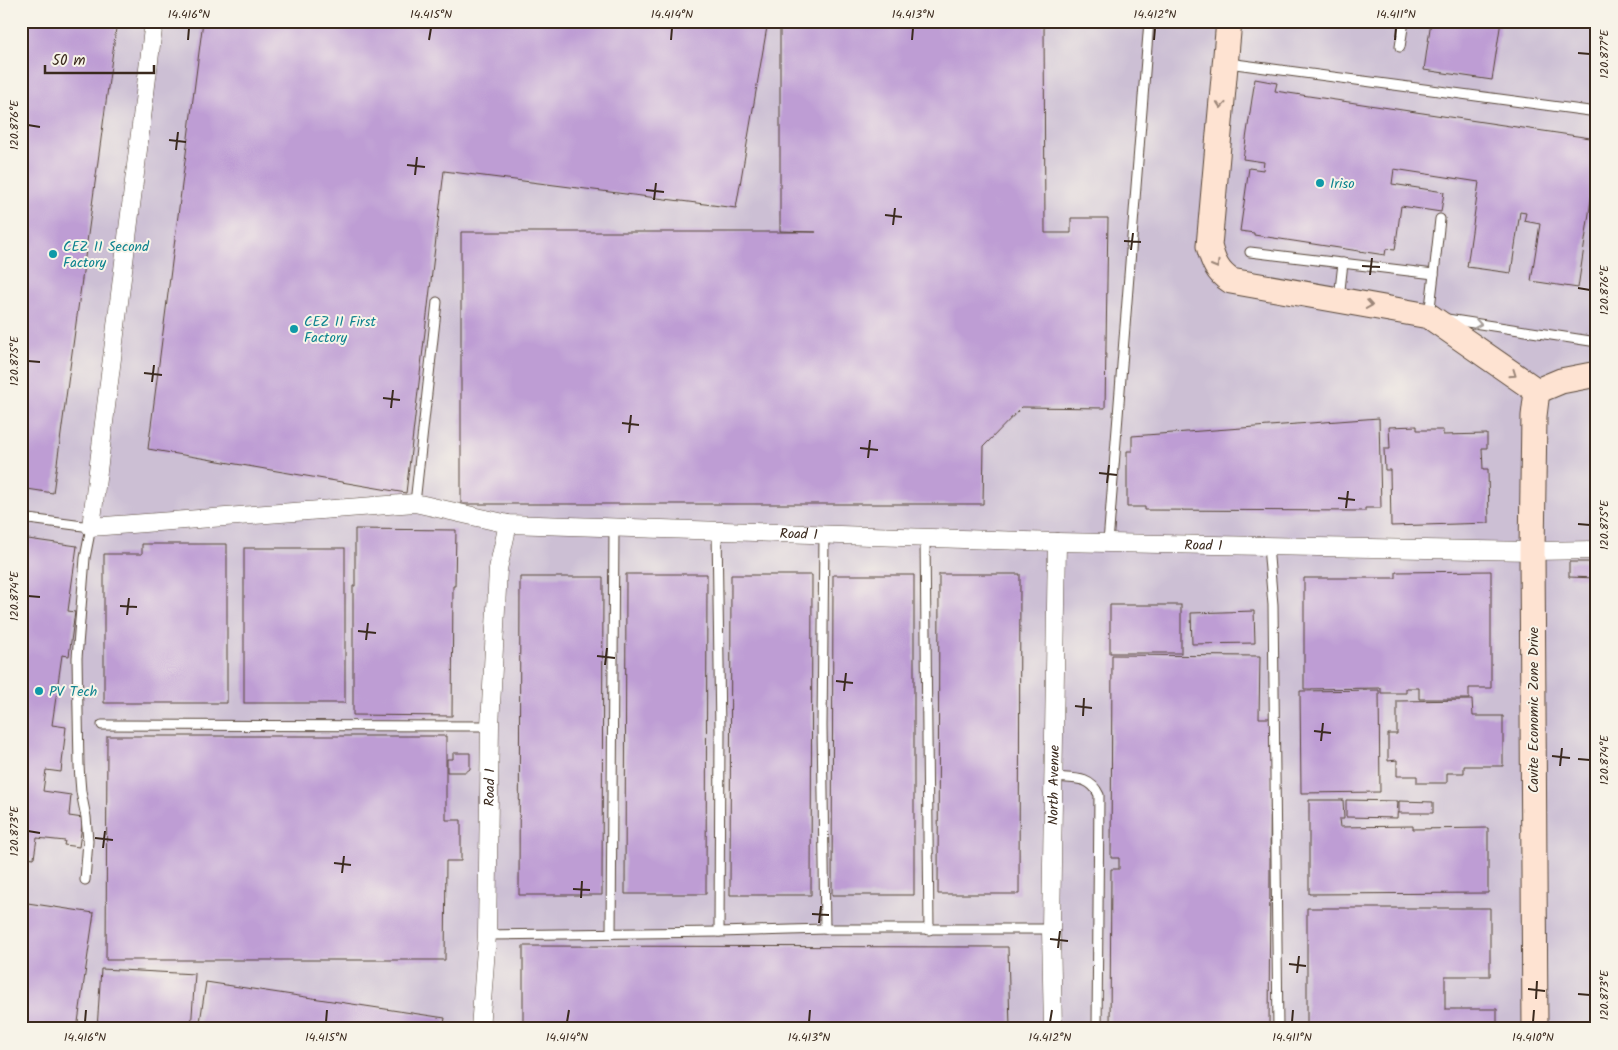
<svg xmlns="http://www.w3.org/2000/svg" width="1618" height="1050" font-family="Kalam,sans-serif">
  <rect width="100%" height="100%" fill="#f7f3e8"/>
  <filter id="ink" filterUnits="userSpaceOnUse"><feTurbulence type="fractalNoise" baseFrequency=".02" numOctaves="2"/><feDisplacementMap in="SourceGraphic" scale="10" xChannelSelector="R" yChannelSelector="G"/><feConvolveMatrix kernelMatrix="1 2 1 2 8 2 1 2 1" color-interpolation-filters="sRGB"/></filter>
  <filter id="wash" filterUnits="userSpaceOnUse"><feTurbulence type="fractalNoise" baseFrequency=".0096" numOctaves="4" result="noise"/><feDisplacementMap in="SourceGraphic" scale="20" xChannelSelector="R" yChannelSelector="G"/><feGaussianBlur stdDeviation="1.12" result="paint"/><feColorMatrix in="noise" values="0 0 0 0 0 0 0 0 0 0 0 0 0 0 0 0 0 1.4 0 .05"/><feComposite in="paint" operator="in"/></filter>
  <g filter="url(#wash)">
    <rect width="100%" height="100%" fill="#f3e3ca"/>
    <!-- industrial -->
    <rect fill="#ccbfd4" x="21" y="21" width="1576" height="1008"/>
    <g id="blocks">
      <!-- building -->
      <g fill="#be9dd4">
        <polygon points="21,21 117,21 53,493 21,488"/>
        <polygon points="203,21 768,21 736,208 444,171 406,493 148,449"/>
        <polygon points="780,21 1044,21 1045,233 1071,233 1071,218 1108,218 1105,408 1022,407 984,446 983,504 461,504 461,232 816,232 780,231"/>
        <polygon points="1431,21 1501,21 1492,80 1424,70"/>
        <polygon points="1255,79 1277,83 1275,91 1597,139 1597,159 1578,288 1531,281 1540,224 1524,221 1526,213 1520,212 1511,273 1467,267 1479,182 1394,169 1392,184 1444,192 1441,212 1401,206 1395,250 1386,249 1385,255 1254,235 1254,233 1240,231 1249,168 1263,170 1264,162 1243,159"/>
        <polygon points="1596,267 1597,267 1597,279 1594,278"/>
        <polygon points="1379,418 1381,508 1365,508 1365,511 1145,510 1145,507 1127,507 1127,451 1132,451 1132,436"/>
        <polygon points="1417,426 1417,430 1443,430 1443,435 1487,434 1487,448 1482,448 1483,469 1488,469 1489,523 1391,526 1390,470 1385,470 1384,449 1390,449 1389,427"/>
        <polygon points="355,529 456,530 455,586 453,586 452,716 353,715 353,586 355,586"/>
        <polygon points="21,538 77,546 68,611 75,612 69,656 62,655 52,725 66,727 61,772 46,770 43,791 71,795 69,816 83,818 79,847 64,845 65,841 37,838 34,858 21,856"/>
        <polygon points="142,544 227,544 227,703 104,703 104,554 142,554"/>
        <rect x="244" y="548" width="101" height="155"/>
        <polygon points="1569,562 1597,562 1597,578 1569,577"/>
        <polygon points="1491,571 1491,688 1469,688 1469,699 1419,699 1419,688 1406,688 1406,693 1381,693 1381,688 1304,689 1304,578 1396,578 1396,572"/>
        <polygon points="626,574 707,574 706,894 625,894"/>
        <polygon points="939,574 1020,574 1019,894 938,894"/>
        <polygon points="731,575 812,575 811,895 730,895"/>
        <polygon points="833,575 914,575 914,895 832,895"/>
        <polygon points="520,577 603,577 602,895 519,895"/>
        <rect x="1110" y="605" width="71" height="48"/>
        <polygon points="1254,611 1255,643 1192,644 1191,613"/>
        <polygon points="1112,655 1260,656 1259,718 1271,718 1269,1029 1110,1029 1111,869 1119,869 1119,858 1111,858"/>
        <polygon points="1379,690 1380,792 1301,793 1300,691"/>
        <polygon points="1472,700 1473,716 1503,716 1503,766 1464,766 1464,773 1447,773 1447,783 1417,783 1417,776 1397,776 1397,760 1388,761 1388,734 1397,734 1397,701"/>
        <polygon points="107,736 446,736 446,820 461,820 461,861 446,861 445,960 106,960"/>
        <polygon points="453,753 470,753 470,769 466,772 447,772 447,759 453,759"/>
        <polygon points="1309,800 1343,800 1344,819 1339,819 1340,827 1413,826 1413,829 1488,828 1488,893 1309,894"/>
        <polygon points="1346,800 1398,801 1397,818 1346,817"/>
        <polygon points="1399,801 1433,802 1433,813 1399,813"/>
        <polygon points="21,902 94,913 77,1029 21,1029"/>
        <polygon points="1307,908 1490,908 1490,976 1445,976 1445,1009 1497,1009 1497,1029 1307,1029"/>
        <polygon points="523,946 1008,947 1010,1029 523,1029"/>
        <polygon points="101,969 195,974 191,1029 97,1029"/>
        <polygon points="206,982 445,1018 443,1029 199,1029"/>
      </g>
    </g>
  </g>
  <g filter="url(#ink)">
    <use href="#blocks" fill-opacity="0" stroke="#574638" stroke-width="1"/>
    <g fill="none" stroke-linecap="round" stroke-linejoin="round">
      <defs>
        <g id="lane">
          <polyline points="1400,47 1404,21"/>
          <polyline points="1228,63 1597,112"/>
          <polyline points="1250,252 1434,274 1429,316"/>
          <polyline points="1434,274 1440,219"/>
          <polyline points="1339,298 1343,263"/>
          <polyline points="1447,319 1597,342"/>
          <polyline points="415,503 437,302"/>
          <polyline points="21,518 91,527 85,558 77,658 79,766 81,792 86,817 88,841 85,880"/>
          <polyline points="717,531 720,731 719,932"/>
          <polyline points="824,535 822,726 825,929"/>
          <polyline points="925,538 929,930"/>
          <polyline points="1108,543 1149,21"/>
          <polyline points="1268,546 1273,605 1278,1029"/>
          <polyline points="102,725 490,726"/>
          <path d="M1053 777C1072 779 1090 775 1099 795L1097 1029"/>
          <polyline points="611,933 614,528"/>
          <polyline points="487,935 719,932 825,929 1051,929"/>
        </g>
        <g id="street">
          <path id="s1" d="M154 21 91 527 415 503 508 524 1057 542 1532 551 1597 550"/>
          <path id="s2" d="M480 1029 487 935 490 726 498 569 508 524"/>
          <path id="s3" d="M1053 1029 1051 929 1057 542"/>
        </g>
        <g id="secondary">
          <path d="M1229 21 1209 246C1213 261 1217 272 1231 281L1429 316 1537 391"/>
          <polyline points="1537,391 1561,381 1597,374"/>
          <polyline points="1535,1029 1532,551 1534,416 1537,391"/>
        </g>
      </defs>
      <!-- lane casing -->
      <use href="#lane" stroke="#574638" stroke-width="11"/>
      <!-- street casing -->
      <use href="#street" stroke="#574638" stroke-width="19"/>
      <!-- secondary casing -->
      <use href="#secondary" stroke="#574638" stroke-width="27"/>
      <!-- lane -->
      <use href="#lane" stroke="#fff" stroke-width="9"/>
      <!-- street -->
      <use href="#street" stroke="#fff" stroke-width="18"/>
      <!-- secondary -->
      <use href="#secondary" stroke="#fee3d2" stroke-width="25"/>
    </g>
    <!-- one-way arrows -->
    <defs><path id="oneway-chevron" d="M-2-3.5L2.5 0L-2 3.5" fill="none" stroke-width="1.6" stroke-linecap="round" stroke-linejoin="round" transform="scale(1.25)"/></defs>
    <g stroke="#9c8678">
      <use href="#oneway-chevron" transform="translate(1221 105) rotate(95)"/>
      <use href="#oneway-chevron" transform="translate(1216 265) rotate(60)"/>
      <use href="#oneway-chevron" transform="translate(1369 305) rotate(9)"/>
      <use href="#oneway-chevron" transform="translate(1513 374) rotate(35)"/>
    </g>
    <use stroke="#a79f9a" href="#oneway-chevron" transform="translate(1478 324) rotate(9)"/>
  </g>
  <!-- ticks -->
  <path fill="none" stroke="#3b2a1e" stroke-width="2" d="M188 40 189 28M429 40 431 28M671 40 672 28M912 40 913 28M1154 40 1155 28M1395 40 1396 28M1578 53 1590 54M28 125 40 127M169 140 186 142M176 150 178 132M407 165 425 167M415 175 417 157M646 190 664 192M654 200 656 183M885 215 902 217M893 225 895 208M1124 241 1141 242M1131 250 1133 233M1362 266 1380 267M1370 275 1372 258M1578 288 1590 290M28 361 40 362M144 373 162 375M152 382 154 365M383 398 400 400M391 408 393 390M622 423 639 425M629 433 631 415M860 448 878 450M868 458 870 440M1099 473 1117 475M1107 483 1109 465M1338 498 1355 500M1346 508 1348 491M1578 524 1590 525M28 596 40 597M120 606 137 607M127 615 129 598M358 631 376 633M366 640 368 623M597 656 615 658M605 665 607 648M836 681 853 683M844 691 846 673M1075 706 1092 708M1083 716 1084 698M1314 731 1331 733M1321 741 1323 723M1552 756 1570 758M1578 759 1590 760M1560 766 1562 748M28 831 40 833M95 838 113 840M103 848 105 831M334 863 351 865M342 873 344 856M573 889 590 890M581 898 582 881M812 914 829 915M819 923 821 906M1050 939 1068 941M1058 948 1060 931M1289 964 1306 966M1297 973 1299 956M1528 989 1545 991M1578 994 1590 995M1536 999 1537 981M85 1022 86 1010M326 1022 327 1010M567 1022 569 1010M809 1022 810 1010M1050 1022 1052 1010M1292 1022 1293 1010M1533 1022 1534 1010"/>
  <!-- markers -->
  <g fill="#0f9aa8" stroke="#f7f3e8" stroke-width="2">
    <circle cx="1320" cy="183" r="5"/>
    <circle cx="53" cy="254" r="5"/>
    <circle cx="294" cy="329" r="5"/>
    <circle cx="39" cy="691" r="5"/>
  </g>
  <g text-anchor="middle" stroke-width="4" stroke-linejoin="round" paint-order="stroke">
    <!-- culture labels -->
    <g font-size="14" fill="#0d838f" stroke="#f7f3e8" text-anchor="start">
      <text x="1330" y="188">Iriso</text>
      <text x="63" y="251">CEZ II Second<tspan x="63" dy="16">Factory</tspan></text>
      <text x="304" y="326">CEZ II First<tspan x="304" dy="16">Factory</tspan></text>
      <text x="49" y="696">PV Tech</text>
    </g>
    <!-- street labels -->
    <g font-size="14" fill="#3b2a1e" stroke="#f7f3e8">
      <text dy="5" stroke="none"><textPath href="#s1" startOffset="1221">Road 1</textPath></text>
      <text dy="5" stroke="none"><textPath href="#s1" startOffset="1626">Road 1</textPath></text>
      <text transform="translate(1533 710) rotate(-90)" y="5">Cavite Economic Zone Drive</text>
      <text dy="5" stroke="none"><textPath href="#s2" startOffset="242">Road 1</textPath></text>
      <text dy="5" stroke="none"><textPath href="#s3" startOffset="244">North Avenue</textPath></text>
    </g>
  </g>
  <!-- margin -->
  <rect width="1618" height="1050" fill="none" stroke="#f7f3e8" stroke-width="55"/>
  <!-- scale -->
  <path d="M45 65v8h109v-8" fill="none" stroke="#3b2a1e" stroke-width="2.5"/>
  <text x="52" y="65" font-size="15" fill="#3b2a1e" stroke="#f7f3e8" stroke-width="4" paint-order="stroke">50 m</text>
  <rect x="28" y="28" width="1562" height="994" fill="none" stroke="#3b2a1e" stroke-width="2"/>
  <g font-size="12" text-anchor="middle" fill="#3b2a1e">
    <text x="189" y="18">14.416°N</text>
    <text x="431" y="18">14.415°N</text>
    <text x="672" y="18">14.414°N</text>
    <text x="913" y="18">14.413°N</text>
    <text x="1155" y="18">14.412°N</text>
    <text x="1396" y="18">14.411°N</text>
    <text transform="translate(1604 54) rotate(-90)" y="4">120.877°E</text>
    <text transform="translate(14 125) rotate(-90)" y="4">120.876°E</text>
    <text transform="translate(1604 290) rotate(-90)" y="4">120.876°E</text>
    <text transform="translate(14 361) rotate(-90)" y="4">120.875°E</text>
    <text transform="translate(1604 525) rotate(-90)" y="4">120.875°E</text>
    <text transform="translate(14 596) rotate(-90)" y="4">120.874°E</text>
    <text transform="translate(1604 760) rotate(-90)" y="4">120.874°E</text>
    <text transform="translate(14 831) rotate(-90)" y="4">120.873°E</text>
    <text transform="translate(1604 995) rotate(-90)" y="4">120.873°E</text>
    <text x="85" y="1041">14.416°N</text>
    <text x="326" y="1041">14.415°N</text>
    <text x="567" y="1041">14.414°N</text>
    <text x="809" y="1041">14.413°N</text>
    <text x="1050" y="1041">14.412°N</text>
    <text x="1292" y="1041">14.411°N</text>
    <text x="1533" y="1041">14.410°N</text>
  </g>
</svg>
